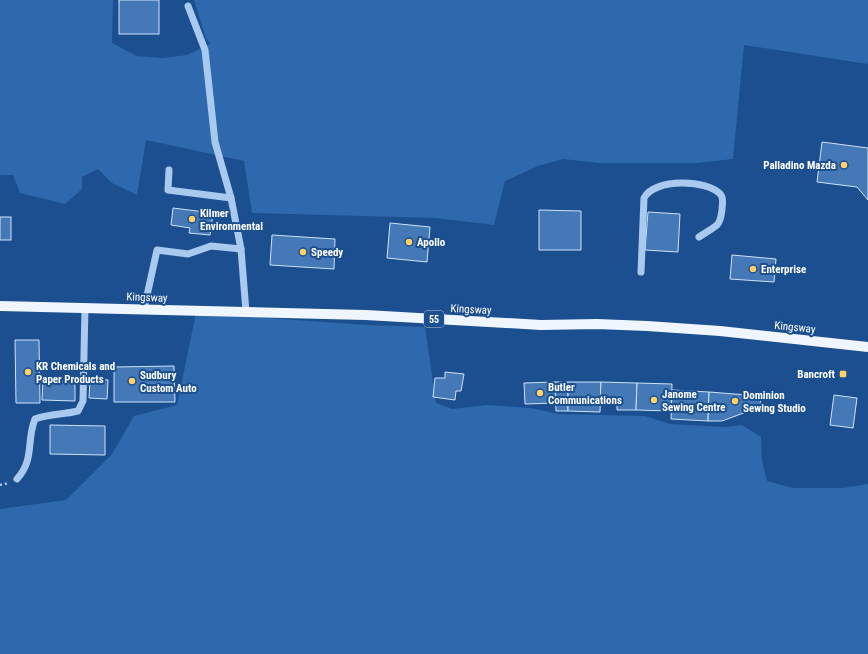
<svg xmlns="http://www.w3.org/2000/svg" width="868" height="654" font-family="'Roboto Condensed',sans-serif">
  <rect width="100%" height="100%" fill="#1b4f8f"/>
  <!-- green -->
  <g fill="#2e69ad">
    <polygon points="0,0 113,0 112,43 137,56 163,58 187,55 210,44 205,36 194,0 868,0 868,64 744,45 733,159 697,163 599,163 563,159 538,166 505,181 494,225 435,218 252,213 244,161 146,140 137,195 112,183 98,169 82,177 82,189 65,204 20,193 13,175 0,175"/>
    <polygon points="196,313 367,325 425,327 436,403 452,409 487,405 531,408 558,414 645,416 670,424 725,427 742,425 761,437 762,460 767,481 793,488 843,488 868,484 868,654 0,654 0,509 66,500 112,454 134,416 177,405"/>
  </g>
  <!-- building -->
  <g fill="#4478b7" stroke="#cfe3fa">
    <rect x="119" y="0" width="40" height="34"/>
    <polygon points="822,142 868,148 868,200 857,187 817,182"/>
    <polygon points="173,208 213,213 210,235 189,233 190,228 171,225"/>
    <polygon points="539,210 581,211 581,250 539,250"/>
    <polygon points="648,212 680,214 678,252 645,250"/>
    <rect x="0" y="217" width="11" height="23"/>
    <polygon points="390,223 430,227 427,262 387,258"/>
    <polygon points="272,235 335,239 334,269 270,265"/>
    <polygon points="732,255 776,259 774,282 730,279"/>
    <polygon points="15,340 39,340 40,403 16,403"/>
    <polygon points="174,366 175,402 114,402 114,367"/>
    <polygon points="445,372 464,374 461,391 456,391 455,400 433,397 435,378 445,378"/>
    <polygon points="43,378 75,379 75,401 42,400"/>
    <polygon points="90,379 108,380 107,399 89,398"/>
    <polygon points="555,382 568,382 568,411 556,411"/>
    <polygon points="555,382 556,403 525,404 524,383"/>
    <polygon points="568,382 601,382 600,412 568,411"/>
    <polygon points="601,382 637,383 636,410 617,410 617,405 600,404"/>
    <polygon points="637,383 672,384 671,411 636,410"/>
    <polygon points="672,390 709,392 708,421 671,419"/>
    <polygon points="709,392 761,396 760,407 722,421 708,421"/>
    <polygon points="834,395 857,398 853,428 830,425"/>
    <polygon points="50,425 105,426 105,455 50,454"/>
  </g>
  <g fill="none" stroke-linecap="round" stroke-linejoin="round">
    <!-- path -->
    <polyline stroke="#a9c9ee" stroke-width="2.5" stroke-dasharray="2 3" stroke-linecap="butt" points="0,485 9,483"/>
    <!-- minor -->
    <g stroke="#a9c9ee" stroke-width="7">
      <polyline points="188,6 205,50 215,142 231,198 241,249 246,312"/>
      <polyline points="169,170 168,190 231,198"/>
      <path d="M641 272 644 198C654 178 708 179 721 195 724 199 722 205 722 210 721 215 721 221 717 225 712 229 705 233 699 237"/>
      <polyline points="144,309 157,250 188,254 211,246 241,249"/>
      <path d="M17 479C35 459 26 441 35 419 51 413 62 415 78 411L83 401 85 307"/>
    </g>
    <!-- major -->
    <polyline stroke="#f0f6ff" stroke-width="10" points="0,306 366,315 541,325 597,324 647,326 720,331 868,347"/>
  </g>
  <!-- markers -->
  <g fill="#ffd166" stroke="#1b4f8f" stroke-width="1.5">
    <circle cx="844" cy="165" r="4"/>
    <circle cx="192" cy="219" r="4"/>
    <circle cx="409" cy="242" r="4"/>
    <circle cx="303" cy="252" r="4"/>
    <circle cx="753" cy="269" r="4"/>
    <circle cx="28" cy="372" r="4"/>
    <rect x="839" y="370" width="8" height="8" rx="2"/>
    <circle cx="132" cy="381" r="4"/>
    <circle cx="540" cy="393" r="4"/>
    <circle cx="654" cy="400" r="4"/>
    <circle cx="735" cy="401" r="4"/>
  </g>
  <g text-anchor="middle" stroke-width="4" stroke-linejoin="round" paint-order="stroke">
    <!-- shield labels -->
    <rect fill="#1b4f8f" stroke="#bbcadd" stroke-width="1" x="424" y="311" width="20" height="16" rx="3"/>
    <g font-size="10" font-weight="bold" fill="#fff">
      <text x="434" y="323">55</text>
    </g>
    <!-- poi labels -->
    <g font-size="11" font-weight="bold" fill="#fff" stroke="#1b4f8f" text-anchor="start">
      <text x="836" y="169" text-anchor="end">Palladino Mazda</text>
      <text x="200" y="217">Kilmer<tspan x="200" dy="13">Environmental</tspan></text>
      <text x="417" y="246">Apollo</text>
      <text x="311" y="256">Speedy</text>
      <text x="761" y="273">Enterprise</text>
      <text x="36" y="370">KR Chemicals and<tspan x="36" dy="13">Paper Products</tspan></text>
      <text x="835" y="378" text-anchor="end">Bancroft</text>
      <text x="140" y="379">Sudbury<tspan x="140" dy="13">Custom Auto</tspan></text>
      <text x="548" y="391">Butler<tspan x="548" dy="13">Communications</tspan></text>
      <text x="662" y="398">Janome<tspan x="662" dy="13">Sewing Centre</tspan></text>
      <text x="743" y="399">Dominion<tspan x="743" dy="13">Sewing Studio</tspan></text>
    </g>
    <!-- street labels -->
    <g font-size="11" fill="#fff" stroke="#1b4f8f">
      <text transform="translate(147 297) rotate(2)" y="4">Kingsway</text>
      <text transform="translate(471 309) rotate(3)" y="4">Kingsway</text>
      <text transform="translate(795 327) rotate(6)" y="4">Kingsway</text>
    </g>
  </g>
</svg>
